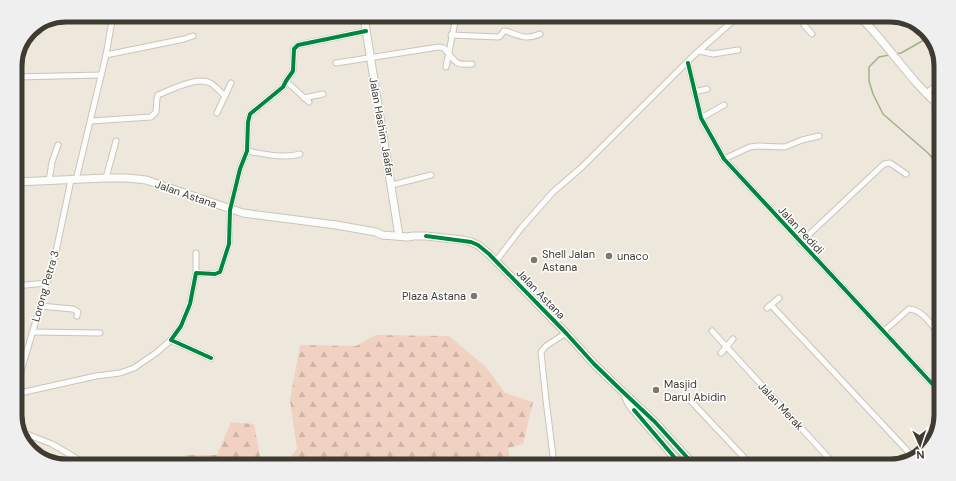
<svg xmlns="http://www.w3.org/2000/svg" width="956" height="481" font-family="'DM Sans',sans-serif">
  <defs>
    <pattern id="forest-firs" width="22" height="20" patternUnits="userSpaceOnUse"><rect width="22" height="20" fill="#f0d1c2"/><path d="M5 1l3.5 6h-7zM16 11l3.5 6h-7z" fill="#cfb4a7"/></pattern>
  </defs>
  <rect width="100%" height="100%" fill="#eee8dc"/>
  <!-- forest -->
  <g fill="url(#forest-firs)">
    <polygon points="376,335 449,336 486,367 505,393 533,402 523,444 508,448 511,464 286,462 297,449 290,400 300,345 356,346"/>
    <polygon points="231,422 254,424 261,462 184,462 185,455 217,455"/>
  </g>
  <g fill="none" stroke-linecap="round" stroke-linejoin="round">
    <!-- stream -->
    <g stroke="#a2b287" stroke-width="1.5">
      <polyline points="895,54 901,53 931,36"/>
      <polyline points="889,55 879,57 869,67 869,81 873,94 883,114 928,153 940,167"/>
    </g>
    <defs>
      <g id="street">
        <polyline points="805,19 804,25 812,34"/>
        <polyline points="365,20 380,17"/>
        <path d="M451 35 498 37 500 36 504 31H506C520 36 526 40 540 34"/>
        <polyline points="699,51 713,54 738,50"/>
        <polyline points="106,55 184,39 193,36"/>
        <path d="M336 63 439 47 444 48C455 60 453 66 472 64"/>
        <polyline points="688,63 701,118 724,159 937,389"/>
        <polyline points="446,67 456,17"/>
        <polyline points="15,77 101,75"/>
        <polyline points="286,81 309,102"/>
        <polyline points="694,92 707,89"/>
        <polyline points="926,93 941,82"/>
        <polyline points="304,98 323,94"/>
        <polyline points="217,113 231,83"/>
        <polyline points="701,118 724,105"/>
        <path d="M91 121 151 117 156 112 157 98 158 95C170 90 198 76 210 83 216 86 220 92 225 96"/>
        <path d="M247 151C264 154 283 159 300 154"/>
        <polyline points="724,159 750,147 758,146 785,147 802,140 819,136"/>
        <polyline points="106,178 116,141"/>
        <polyline points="71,180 55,256 16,388 17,391 20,393 96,376 120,373 134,368 156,353 171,340"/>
        <polyline points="76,180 106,55 113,15"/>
        <polyline points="49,181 52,162 58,145"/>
        <polyline points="392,185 431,175"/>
        <polyline points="800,243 884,164 890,163 906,174"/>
        <polyline points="496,261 522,227 553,192 582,167 693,56 735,19"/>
        <polyline points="196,273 196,253"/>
        <polyline points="15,286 47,283"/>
        <polyline points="771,305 915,459"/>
        <polyline points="40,306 73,309 78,312 77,316"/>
        <polyline points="767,308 779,298"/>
        <polyline points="712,331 836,466"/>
        <polyline points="32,332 100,333"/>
        <path d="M883 332 909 309C922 310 929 322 937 331"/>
        <polyline points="721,353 733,339"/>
        <polyline points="211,358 171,340 181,326 190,304 196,273 215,274 220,272 229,244 230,210 240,169 247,151 248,122 250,114 283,87 286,81 293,71 294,49 298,45 366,31"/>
        <polyline points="690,400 751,465"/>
        <polyline points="19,431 52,444 81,461"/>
        <polyline points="28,447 57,461"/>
        <polyline points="554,464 546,400 541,352 546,346 566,333"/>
      </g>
      <g id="secondary">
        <polyline points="364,17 399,236"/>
        <path d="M863 20C890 47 910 81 940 106"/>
        <polyline points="15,182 106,178 127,178 146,180 243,213 336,225 376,232 382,235 408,237 413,236 426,236 463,240 471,242 478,245 489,254 566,333 594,364 622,391 655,422 694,465"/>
        <polyline points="626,397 628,402 632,408 681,465"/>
      </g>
    </defs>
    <!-- street casing -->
    <use href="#street" stroke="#cac5bc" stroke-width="7"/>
    <!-- secondary casing -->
    <use href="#secondary" stroke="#cac5bc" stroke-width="9"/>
    <!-- street -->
    <use href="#street" stroke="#fcfcfa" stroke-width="5"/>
    <!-- secondary -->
    <use href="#secondary" stroke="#fcfcfa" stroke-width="7"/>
    <defs>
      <g id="cycleway">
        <polyline points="688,63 701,118 724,159 937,389"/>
        <polyline points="426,236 471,242 478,245 489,254 566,333 594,364 622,391 655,422 694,465"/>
        <polyline points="211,358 171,340 181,326 190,304 196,273 215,274 220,272 229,244 230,210 240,169 247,151 248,122 250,114 283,87 286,81 293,71 294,49 298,45 366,31"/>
        <polyline points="634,410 681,465"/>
      </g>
    </defs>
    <!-- cycleway casing -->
    <use href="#cycleway" stroke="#fff" stroke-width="6"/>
    <!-- cycleway -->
    <use href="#cycleway" stroke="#00873e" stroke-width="4"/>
  </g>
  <!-- markers -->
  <g fill="#7c786e" stroke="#fff" stroke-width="1.5">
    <circle cx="609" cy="256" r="4"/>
    <circle cx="534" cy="260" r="4"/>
    <circle cx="474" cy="296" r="4"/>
    <circle cx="656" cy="390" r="4"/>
  </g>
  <g text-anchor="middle" stroke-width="3" stroke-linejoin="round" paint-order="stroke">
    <!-- street labels -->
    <g font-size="11" fill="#3f3b32" stroke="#fff">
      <text transform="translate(382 127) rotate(80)" y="4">Jalan Hashim Jaafar</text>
      <text transform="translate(186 194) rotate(19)" y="4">Jalan Astana</text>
      <text transform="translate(801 230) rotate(47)" y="4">Jalan Pedidi</text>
      <text transform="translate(45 286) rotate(-74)" y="4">Lorong Petra 3</text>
      <text transform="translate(541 294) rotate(46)" y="4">Jalan Astana</text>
      <text transform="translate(781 406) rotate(47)" y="4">Jalan Merak</text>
    </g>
    <!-- poi labels -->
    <g font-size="11" fill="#3f3b32" stroke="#fff" text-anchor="start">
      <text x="542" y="258">Shell Jalan<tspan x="542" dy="13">Astana</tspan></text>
      <text x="617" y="260">unaco</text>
      <text x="466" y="300" text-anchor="end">Plaza Astana</text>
      <text x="664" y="388">Masjid<tspan x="664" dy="13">Darul Abidin</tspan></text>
    </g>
  </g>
  <!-- crop -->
  <path d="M0 0H956V481H0ZM66 22H890A44 44 0 0 1 934 66V415A44 44 0 0 1 890 459H66A44 44 0 0 1 22 415V66A44 44 0 0 1 66 22Z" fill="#f0efef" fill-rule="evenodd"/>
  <path fill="none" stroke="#3f3b32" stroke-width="5" d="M66 22H890A44 44 0 0 1 934 66V415A44 44 0 0 1 890 459H66A44 44 0 0 1 22 415V66A44 44 0 0 1 66 22Z"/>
  <!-- north arrow -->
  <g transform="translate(920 445) rotate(177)" stroke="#ffffff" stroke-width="3" paint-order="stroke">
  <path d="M0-3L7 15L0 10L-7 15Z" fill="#3f3b32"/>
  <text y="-6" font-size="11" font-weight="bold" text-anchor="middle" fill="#3f3b32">N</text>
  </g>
</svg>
